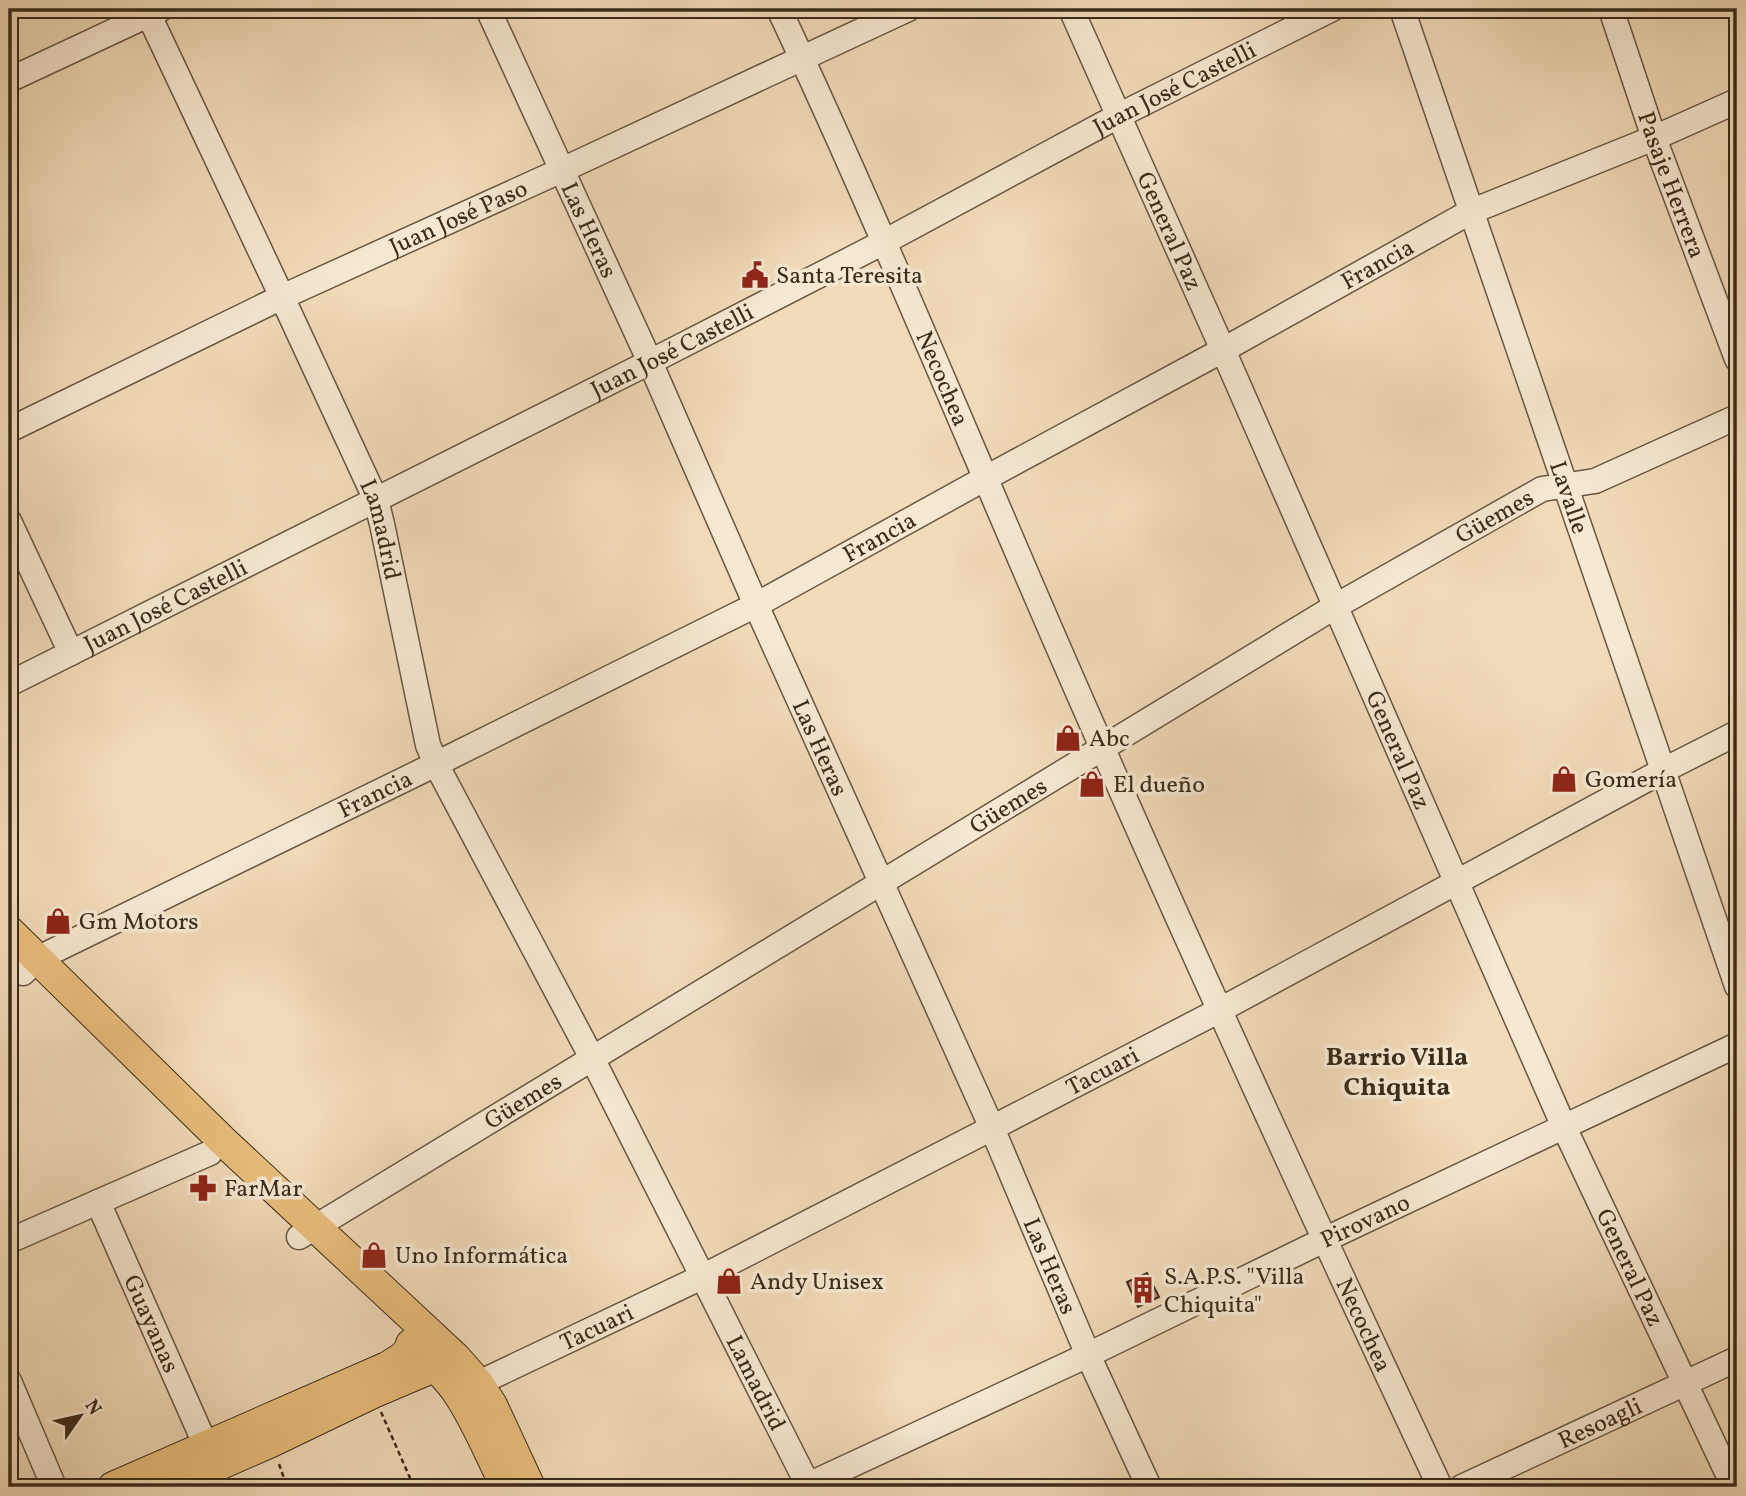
<svg xmlns="http://www.w3.org/2000/svg" width="1746" height="1496" font-family="Vollkorn,serif">
  <rect width="100%" height="100%" fill="#f2dbb9"/>
  <filter id="stains"><feTurbulence type="fractalNoise" baseFrequency=".00286" numOctaves="4"/><feColorMatrix values="0 0 0 0 .2 0 0 0 0 .09 0 0 0 0 .02 0 0 0 .5 -.17"/></filter>
  <radialGradient id="worn" r=".72"><stop offset=".6" stop-color="#630" stop-opacity="0"/><stop offset="1" stop-color="#630" stop-opacity=".3"/></radialGradient>
  <!-- building -->
  <polygon fill="#d38b7a" stroke="#3a2b1a" stroke-width="2" points="1147,1273 1159,1297 1138,1307 1127,1282"/>
  <g fill="none" stroke-linecap="round" stroke-linejoin="round">
    <defs>
      <g id="minor">
        <path id="s1" d="M146 9 282 297 376 500 382 524 428 745 436 764 592 1058 809 1487"/>
        <path id="s2" d="M488 9 650 362 756 605 992 1128 1088 1355 1149 1487"/>
        <path id="s3" d="M779 9C893 252 993 502 1102 747 1211 995 1325 1242 1440 1487"/>
        <path id="s4" d="M1071 9 1223 350 1564 1127 1734 1487"/>
        <path id="s5" d="M1402 9C1512 335 1627 660 1737 986"/>
        <path id="s6" d="M1611 9 1654 138 1737 359"/>
        <polyline points="9,80 161,9"/>
        <path id="s7" d="M9 430 282 297 562 170 908 9"/>
        <polyline points="9,521 71,653"/>
        <path id="s8" d="M9 684 650 362 884 242 1120 115 1332 9"/>
        <path id="s9" d="M23 973 37 959 436 764 756 605 984 479 1223 350 1470 212 1654 138 1737 101"/>
        <path id="s10" d="M98 1202 206 1446"/>
        <path id="s11" d="M299 1237 1336 606 1542 489 1595 481 1737 417"/>
        <polyline points="9,1241 210,1153"/>
        <polyline points="9,1381 54,1487"/>
        <path id="s12" d="M462 1391 702 1277 992 1128 1220 1010 1664 770 1737 733"/>
        <path id="s13" d="M804 1487 1088 1355 1324 1240 1737 1045"/>
        <path id="s14" d="M1462 1487 1737 1359"/>
      </g>
      <g id="major">
        <polyline points="9,931 223,1141 456,1358 478,1383 492,1405 530,1487"/>
        <path d="M411 1344C428 1360 446 1375 459 1395 478 1424 491 1457 506 1487"/>
        <polyline points="113,1487 387,1367 403,1357 426,1331"/>
        <polyline points="169,1487 271,1442 373,1393 453,1359"/>
      </g>
    </defs>
    <!-- minor casing -->
    <use href="#minor" stroke="#685742" stroke-width="27"/>
    <!-- major casing -->
    <use href="#major" stroke="#3a2b1a" stroke-width="32"/>
    <!-- path -->
    <g stroke="#3a2b1a" stroke-width="2.5" stroke-dasharray="5 3.5" stroke-linecap="butt">
      <polyline points="381,1412 414,1487"/>
      <polyline points="279,1464 287,1487"/>
    </g>
    <!-- minor -->
    <use href="#minor" stroke="#f7e8d2" stroke-width="24"/>
    <!-- major -->
    <use href="#major" stroke="#e9be7c" stroke-width="30"/>
  </g>
  <!-- icons -->
  <defs>
    <symbol id="civic-bare" viewBox="-9 -9 18 18"><path d="M-.6-6.5H3V-4.5H.6V-3L4-1V1h2V6H-6V1h2V-1L-.6-3ZM-1.2 2.5V6h2.4V2.5Z" fill="#8f2418" stroke="#f7e8d2" stroke-width="2.5" paint-order="stroke"/></symbol>
    <symbol id="shop-bare" viewBox="-9 -9 18 18"><path d="M-5-2.5h2.3a2.7 3.5 0 0 1 5.4 0H5L5.5 6h-11ZM-1.5-2.5h3a1.5 2.3 0 0 0-3 0Z" fill="#8f2418" stroke="#f7e8d2" stroke-width="2.5" paint-order="stroke"/></symbol>
    <symbol id="pharmacy-bare" viewBox="-9 -9 18 18"><path d="M-2-6h4v4h4v4h-4v4h-4v-4h-4v-4h4Z" fill="#8f2418" stroke="#f7e8d2" stroke-width="2.5" paint-order="stroke"/></symbol>
    <symbol id="building-bare" viewBox="-9 -9 18 18"><path d="M-4-6H4V6H1V3H-1V6H-4ZM-2.5-4.3h1.7v1.8h-1.7ZM.8-4.3h1.7v1.8H.8ZM-2.5-1h1.7V.8h-1.7ZM.8-1h1.7V.8H.8Z" fill="#8f2418" stroke="#f7e8d2" stroke-width="2.5" paint-order="stroke"/></symbol>
  </defs>
  <g fill-rule="evenodd">
    <use href="#civic-bare" x="736" y="256" width="38" height="38"/>
    <use href="#shop-bare" x="1049" y="719" width="38" height="38"/>
    <use href="#shop-bare" x="1545" y="760" width="38" height="38"/>
    <use href="#shop-bare" x="1073" y="765" width="38" height="38"/>
    <use href="#shop-bare" x="39" y="902" width="38" height="38"/>
    <use href="#pharmacy-bare" x="184" y="1169" width="38" height="38"/>
    <use href="#shop-bare" x="355" y="1236" width="38" height="38"/>
    <use href="#shop-bare" x="710" y="1262" width="38" height="38"/>
    <use href="#building-bare" x="1124" y="1271" width="38" height="38"/>
  </g>
  <g text-anchor="middle" stroke-width="7" stroke-linejoin="round" paint-order="stroke">
    <!-- street labels -->
    <g font-size="24" fill="#3a2b1a" stroke="#f7e8d2">
      <text dy="8" stroke="none"><textPath href="#s8" startOffset="1309">Juan José Castelli</textPath></text>
      <text dy="8" stroke="none"><textPath href="#s6" startOffset="186">Pasaje Herrera</textPath></text>
      <text dy="8" stroke="none"><textPath href="#s7" startOffset="497">Juan José Paso</textPath></text>
      <text dy="8" stroke="none"><textPath href="#s2" startOffset="243">Las Heras</textPath></text>
      <text dy="8" stroke="none"><textPath href="#s4" startOffset="243">General Paz</textPath></text>
      <text dy="8" stroke="none"><textPath href="#s9" startOffset="1530">Francia</textPath></text>
      <text dy="8" stroke="none"><textPath href="#s8" startOffset="742">Juan José Castelli</textPath></text>
      <text dy="8" stroke="none"><textPath href="#s3" startOffset="404">Necochea</textPath></text>
      <text dy="8" stroke="none"><textPath href="#s5" startOffset="516">Lavalle</textPath></text>
      <text dy="8" stroke="none"><textPath href="#s11" startOffset="1396">Güemes</textPath></text>
      <text dy="8" stroke="none"><textPath href="#s1" startOffset="572">Lamadrid</textPath></text>
      <text dy="8" stroke="none"><textPath href="#s9" startOffset="962">Francia</textPath></text>
      <text dy="8" stroke="none"><textPath href="#s8" startOffset="175">Juan José Castelli</textPath></text>
      <text dy="8" stroke="none"><textPath href="#s2" startOffset="810">Las Heras</textPath></text>
      <text dy="8" stroke="none"><textPath href="#s4" startOffset="810">General Paz</textPath></text>
      <text dy="8" stroke="none"><textPath href="#s9" startOffset="396">Francia</textPath></text>
      <text dy="8" stroke="none"><textPath href="#s11" startOffset="830">Güemes</textPath></text>
      <text dy="8" stroke="none"><textPath href="#s12" startOffset="716">Tacuari</textPath></text>
      <text dy="8" stroke="none"><textPath href="#s11" startOffset="262">Güemes</textPath></text>
      <text dy="8" stroke="none"><textPath href="#s13" startOffset="621">Pirovano</textPath></text>
      <text dy="8" stroke="none"><textPath href="#s2" startOffset="1377">Las Heras</textPath></text>
      <text dy="8" stroke="none"><textPath href="#s4" startOffset="1377">General Paz</textPath></text>
      <text dy="8" stroke="none"><textPath href="#s10" startOffset="133">Guayanas</textPath></text>
      <text dy="8" stroke="none"><textPath href="#s3" startOffset="1440">Necochea</textPath></text>
      <text dy="8" stroke="none"><textPath href="#s12" startOffset="149">Tacuari</textPath></text>
      <text dy="8" stroke="none"><textPath href="#s1" startOffset="1510">Lamadrid</textPath></text>
      <text dy="8" stroke="none"><textPath href="#s14" startOffset="152">Resoagli</textPath></text>
    </g>
    <!-- poi labels -->
    <g font-size="24" fill="#3a2b1a" stroke="#f7e8d2" text-anchor="start">
      <text x="776" y="283">Santa Teresita</text>
      <text x="1089" y="746">Abc</text>
      <text x="1585" y="787">Gomería</text>
      <text x="1113" y="792">El dueño</text>
      <text x="79" y="929">Gm Motors</text>
      <text x="224" y="1196">FarMar</text>
      <text x="395" y="1263">Uno Informática</text>
      <text x="1164" y="1284">S.A.P.S. "Villa<tspan x="1164" dy="28">Chiquita"</tspan></text>
      <text x="750" y="1289">Andy Unisex</text>
    </g>
    <!-- neighbourhood labels -->
    <g font-size="26" font-weight="bold" fill="#3a2b1a" stroke="#f7e8d2">
      <text x="1397" y="1065">Barrio Villa<tspan x="1397" dy="30">Chiquita</tspan></text>
    </g>
  </g>
  <!-- margin -->
  <rect width="1746" height="1496" fill="none" stroke="#f2dbb9" stroke-width="35"/>
  <rect x="10" y="10" width="1725" height="1475" fill="none" stroke="#3a2b1a" stroke-width="3.5"/>
  <rect x="18" y="18" width="1711" height="1461" fill="none" stroke="#3a2b1a" stroke-width="2"/>
  <!-- north arrow -->
  <g transform="translate(80 1416) rotate(56)" stroke="#f7e8d2" stroke-width="5" paint-order="stroke">
  <path d="M0-5L12 26L0 18L-12 26Z" fill="#3a2b1a"/>
  <text y="-10" font-size="19" font-weight="bold" text-anchor="middle" fill="#3a2b1a">N</text>
  </g>
  <rect width="100%" height="100%" filter="url(#stains)"/>
  <rect width="100%" height="100%" fill="url(#worn)"/>
</svg>
